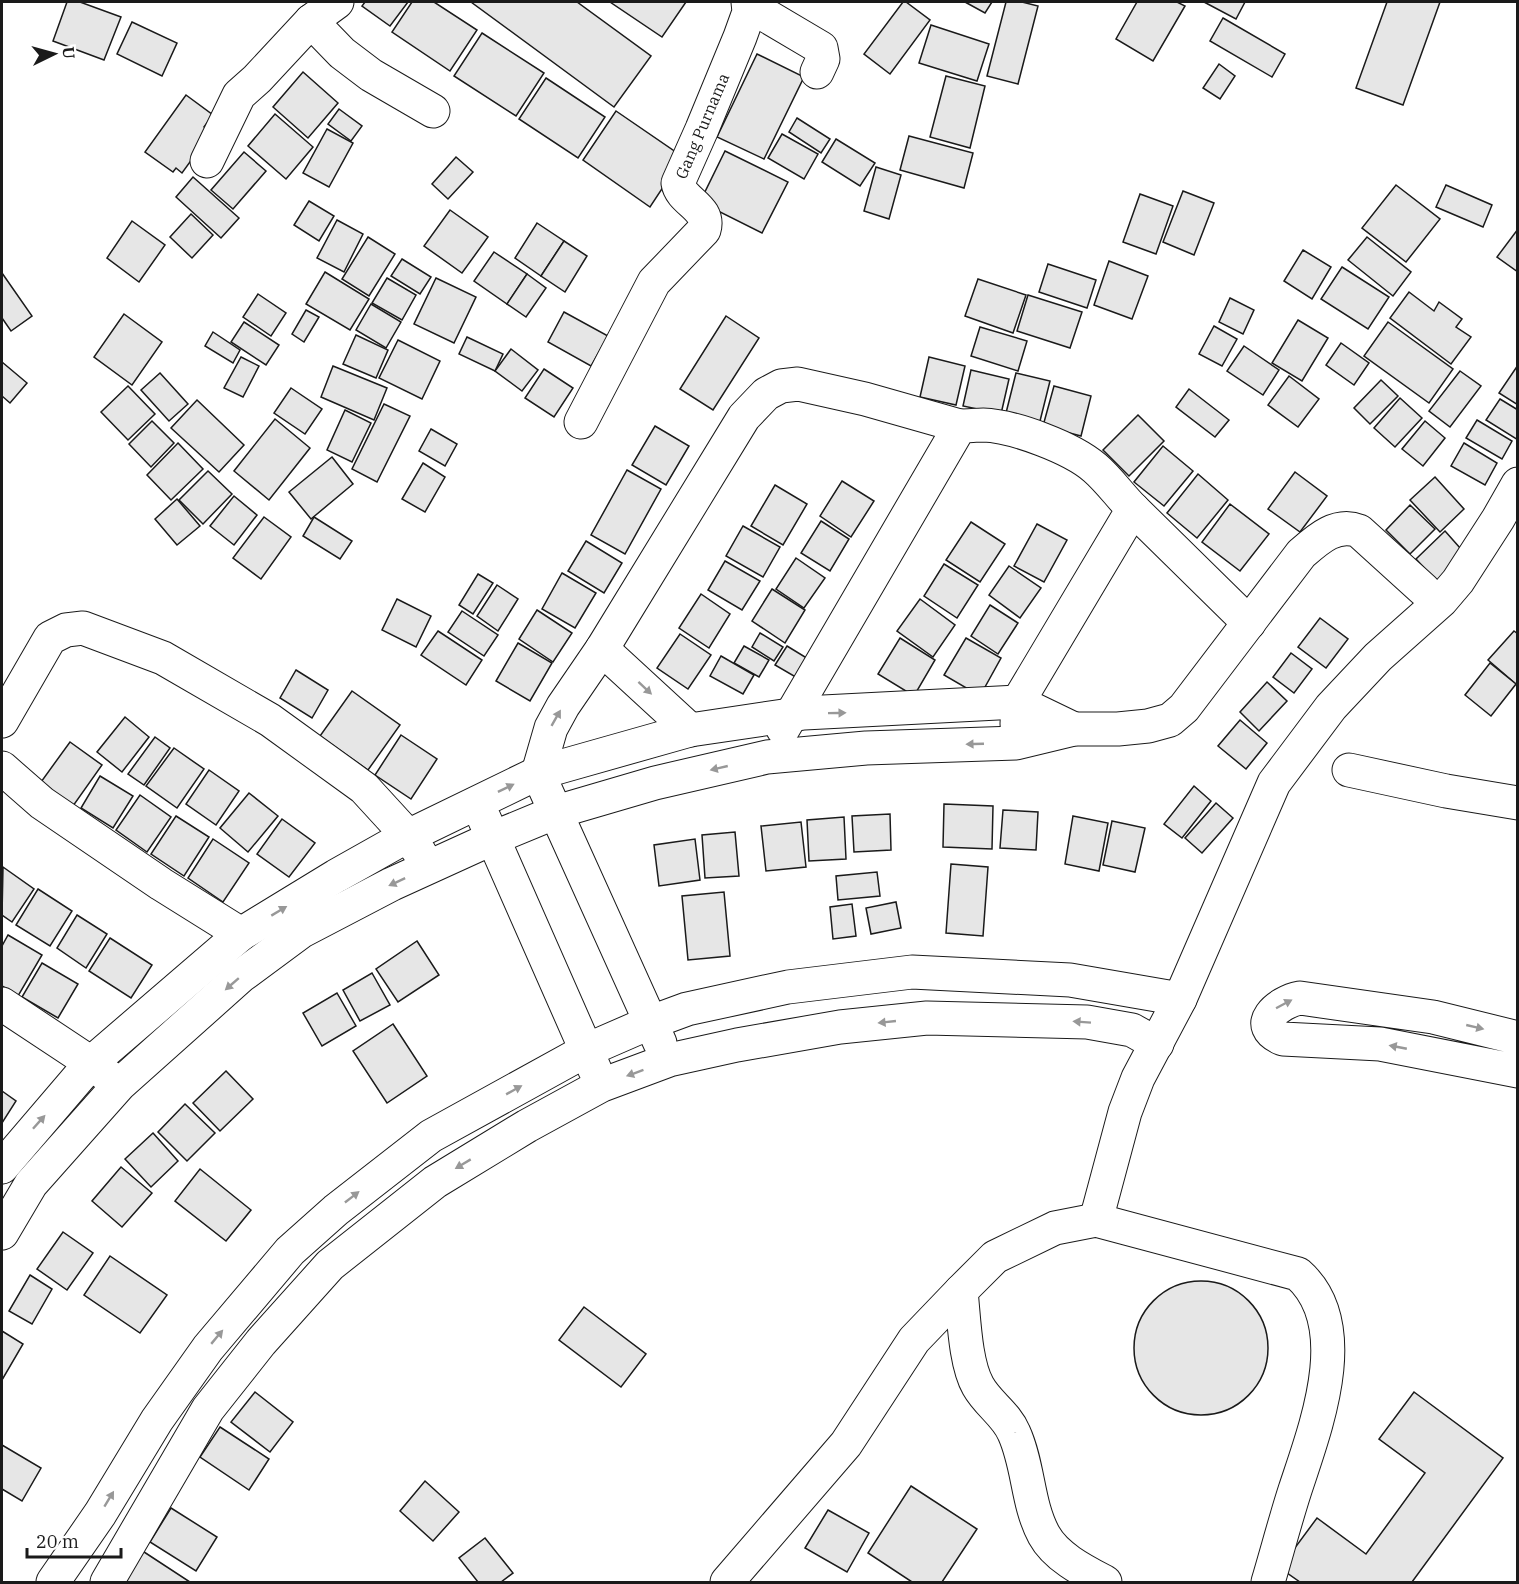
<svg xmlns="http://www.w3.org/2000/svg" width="1519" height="1584" font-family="'IBM Plex Serif',serif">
  <rect width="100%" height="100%" fill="#fff"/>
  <!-- building -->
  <g fill="#e6e6e6" stroke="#1a1a1a" stroke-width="1.5">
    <polygon points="67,2 80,2 121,17 104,60 53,41"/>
    <polygon points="365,2 408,2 390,26 362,6"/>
    <polygon points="412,2 434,2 477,30 450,71 392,32"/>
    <polygon points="471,2 577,2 651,56 614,107"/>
    <polygon points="610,2 686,2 662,37"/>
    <polygon points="903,2 906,2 930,20 890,74 864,54"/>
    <polygon points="965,2 992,2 985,13"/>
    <polygon points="1006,2 1022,2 1038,6 1018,84 987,76"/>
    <polygon points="1137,2 1177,2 1185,6 1153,61 1116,39"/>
    <polygon points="1204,2 1245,2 1236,19"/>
    <polygon points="1387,2 1440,2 1403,105 1356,88"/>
    <polygon points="1223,18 1285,54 1272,77 1210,41"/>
    <polygon points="132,22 177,43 162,76 117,54"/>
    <polygon points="931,25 989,44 977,81 919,63"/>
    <polygon points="482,33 544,73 516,116 454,76"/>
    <polygon points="757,54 804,77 764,159 717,137"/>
    <polygon points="1219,64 1235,76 1220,99 1203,88"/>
    <polygon points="303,72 338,103 308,138 273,107"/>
    <polygon points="946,76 985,86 970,148 930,137"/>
    <polygon points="546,78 605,117 578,158 519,119"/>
    <polygon points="186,95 213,115 204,127 211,133 182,173 176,168 173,172 145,152"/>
    <polygon points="339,109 362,126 351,141 328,124"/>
    <polygon points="616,111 683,157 650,207 583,160"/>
    <polygon points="275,114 313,147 286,179 248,146"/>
    <polygon points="797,118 830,139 821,153 789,132"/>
    <polygon points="327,129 353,143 329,187 303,173"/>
    <polygon points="782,134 818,154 804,179 768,158"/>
    <polygon points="909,136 973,153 964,188 900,170"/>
    <polygon points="836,139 875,163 860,186 822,162"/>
    <polygon points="725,151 788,182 762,233 700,202"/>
    <polygon points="244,152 266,171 233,209 211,190"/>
    <polygon points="456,157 473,172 448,199 432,184"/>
    <polygon points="876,167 901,175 889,219 864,211"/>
    <polygon points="193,177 239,218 221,238 176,197"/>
    <polygon points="1396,185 1440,219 1406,262 1362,228"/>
    <polygon points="1446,185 1492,205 1483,227 1436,207"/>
    <polygon points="1183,191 1214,203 1194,255 1163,242"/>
    <polygon points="1140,194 1173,206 1156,254 1123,242"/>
    <polygon points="309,201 334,216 319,241 294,225"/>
    <polygon points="450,210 488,237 462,273 424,246"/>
    <polygon points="191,214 213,235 192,258 170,237"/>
    <polygon points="337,220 363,234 344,272 317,258"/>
    <polygon points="132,221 165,245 139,282 107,258"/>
    <polygon points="537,223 564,241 541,276 515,258"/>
    <polygon points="1518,229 1518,272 1497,257"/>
    <polygon points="368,237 395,254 369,296 342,279"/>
    <polygon points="1367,237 1411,272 1393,296 1348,260"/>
    <polygon points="564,241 587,256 565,292 541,276"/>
    <polygon points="1303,250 1331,267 1312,299 1284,281"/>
    <polygon points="494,252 527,274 507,304 474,281"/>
    <polygon points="402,259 431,277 420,294 391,276"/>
    <polygon points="1109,261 1148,276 1132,319 1094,305"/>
    <polygon points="1048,264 1096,280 1087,308 1039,292"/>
    <polygon points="1342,267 1389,297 1368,329 1321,299"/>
    <polygon points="325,272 369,299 350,330 306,304"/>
    <polygon points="2,273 32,316 11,331 2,318"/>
    <polygon points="527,274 546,288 526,317 507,304"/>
    <polygon points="387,278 416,295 402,320 372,303"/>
    <polygon points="436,278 476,297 454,343 414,324"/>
    <polygon points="978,279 1026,295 1013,333 965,316"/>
    <polygon points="1409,292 1434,311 1439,302 1462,319 1456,327 1471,337 1451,364 1390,318"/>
    <polygon points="258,294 286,313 271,336 243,317"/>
    <polygon points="1028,295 1082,312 1070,348 1017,331"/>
    <polygon points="1230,298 1254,310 1243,334 1219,322"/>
    <polygon points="371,304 401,322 386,348 356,330"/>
    <polygon points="306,310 319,317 304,342 292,334"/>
    <polygon points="564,312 608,336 591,366 548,342"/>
    <polygon points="124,314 162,342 132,385 94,357"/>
    <polygon points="726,316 759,338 713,410 680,389"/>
    <polygon points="1298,320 1328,338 1302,381 1272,363"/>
    <polygon points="244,322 279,345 266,365 231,342"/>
    <polygon points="1388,322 1453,369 1429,403 1364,356"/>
    <polygon points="1214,326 1237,339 1222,366 1199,354"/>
    <polygon points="980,327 1027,341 1018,371 971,356"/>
    <polygon points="213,332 240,350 233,363 205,346"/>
    <polygon points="356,335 388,350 376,378 343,364"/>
    <polygon points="467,337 503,354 495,371 459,354"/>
    <polygon points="398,340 440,361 422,399 379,378"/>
    <polygon points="1341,343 1369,363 1354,385 1326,365"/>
    <polygon points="1244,346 1279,370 1263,395 1227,371"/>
    <polygon points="511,349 538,370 522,391 495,371"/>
    <polygon points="241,357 259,366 243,397 224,388"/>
    <polygon points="929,357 965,366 956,405 920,397"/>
    <polygon points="2,362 27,383 10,403 2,396"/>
    <polygon points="1518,365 1518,405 1499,393"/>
    <polygon points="333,366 387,388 374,420 321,397"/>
    <polygon points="544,369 573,388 554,417 525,398"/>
    <polygon points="971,370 1009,379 1001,414 963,406"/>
    <polygon points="1460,371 1481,386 1450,427 1429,411"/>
    <polygon points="160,373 188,404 169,421 141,390"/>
    <polygon points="1016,373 1050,381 1039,425 1005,417"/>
    <polygon points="1289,376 1319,399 1298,427 1268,405"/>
    <polygon points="1381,380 1398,396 1370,424 1354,408"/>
    <polygon points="128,386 155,414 128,440 101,412"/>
    <polygon points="1054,386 1091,396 1081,436 1043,426"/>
    <polygon points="291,388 322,409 305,434 274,413"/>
    <polygon points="1189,389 1229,420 1215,437 1176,407"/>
    <polygon points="1400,398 1422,418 1395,447 1374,428"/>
    <polygon points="1500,399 1518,410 1518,440 1486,420"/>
    <polygon points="197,400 244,445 219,472 171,428"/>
    <polygon points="384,404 410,416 377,482 352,469"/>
    <polygon points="345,410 371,423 352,462 327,450"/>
    <polygon points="1138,415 1164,441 1129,476 1103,450"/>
    <polygon points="275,419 310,448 269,500 234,471"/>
    <polygon points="1477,420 1512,441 1502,459 1466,438"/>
    <polygon points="152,421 174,443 151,467 129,444"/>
    <polygon points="1425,421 1445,438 1423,466 1402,449"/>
    <polygon points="655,426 689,446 666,485 632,465"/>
    <polygon points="431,429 457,444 445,466 419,451"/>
    <polygon points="178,443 203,469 171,500 147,475"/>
    <polygon points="1464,443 1497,463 1485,485 1451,466"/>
    <polygon points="1163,446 1193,471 1164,506 1134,482"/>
    <polygon points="332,457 353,484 311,519 289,492"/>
    <polygon points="423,463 445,477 425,512 402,499"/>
    <polygon points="627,470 661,489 625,554 591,535"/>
    <polygon points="208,471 232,494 203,524 179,500"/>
    <polygon points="1295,472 1327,496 1300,532 1268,509"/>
    <polygon points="1198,474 1228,500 1197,538 1167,513"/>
    <polygon points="1435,477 1464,509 1440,532 1410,500"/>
    <polygon points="842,481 874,501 851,537 820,516"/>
    <polygon points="775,485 807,504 783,545 751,526"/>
    <polygon points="234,496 257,515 234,545 210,526"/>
    <polygon points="177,499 200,526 177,545 155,519"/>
    <polygon points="1230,504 1269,534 1240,571 1202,542"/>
    <polygon points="1410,505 1435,529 1410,554 1386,530"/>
    <polygon points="264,517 291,537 261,579 233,558"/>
    <polygon points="314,517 352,541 340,559 303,536"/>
    <polygon points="821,521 849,539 830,571 801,553"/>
    <polygon points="971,522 1005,544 980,582 946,560"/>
    <polygon points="1037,524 1067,540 1044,582 1014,566"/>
    <polygon points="743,526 780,547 763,577 726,556"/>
    <polygon points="1445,531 1468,557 1439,584 1416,559"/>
    <polygon points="586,541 622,563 604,593 568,571"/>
    <polygon points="796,558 825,578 804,608 776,589"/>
    <polygon points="725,561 760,581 742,610 708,590"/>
    <polygon points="944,564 978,585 957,618 924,596"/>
    <polygon points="1009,566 1041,588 1020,618 989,595"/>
    <polygon points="562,573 596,593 575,628 542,609"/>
    <polygon points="478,574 493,583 473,614 459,605"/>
    <polygon points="497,585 518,599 498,631 477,616"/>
    <polygon points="772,589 805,610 785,643 752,621"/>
    <polygon points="701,594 730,614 709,648 679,628"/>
    <polygon points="397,599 431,616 416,647 382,630"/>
    <polygon points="920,599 955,625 933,657 897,631"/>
    <polygon points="990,605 1018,623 998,654 971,636"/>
    <polygon points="537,610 572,633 553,662 519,639"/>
    <polygon points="462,611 498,635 484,656 448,632"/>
    <polygon points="1320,618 1348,639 1326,668 1298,647"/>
    <polygon points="438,631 482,660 466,685 421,655"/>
    <polygon points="1514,631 1518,634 1518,682 1516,684 1488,660"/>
    <polygon points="760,633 783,647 774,661 752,647"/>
    <polygon points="680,634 711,655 688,689 657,668"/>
    <polygon points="900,638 935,660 914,696 878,674"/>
    <polygon points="966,638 1001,658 980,696 944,675"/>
    <polygon points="518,643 552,663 530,701 496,681"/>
    <polygon points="744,646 769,660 759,677 734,663"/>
    <polygon points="787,646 810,660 799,679 775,665"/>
    <polygon points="1291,653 1312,669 1294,693 1273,677"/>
    <polygon points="721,656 754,675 743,694 710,676"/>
    <polygon points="1490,663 1516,684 1491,716 1465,695"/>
    <polygon points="296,670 328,690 312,718 280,698"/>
    <polygon points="1267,682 1287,701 1259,731 1240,712"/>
    <polygon points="352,691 400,725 368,770 320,736"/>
    <polygon points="125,717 149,737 122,772 97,752"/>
    <polygon points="1240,720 1267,743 1246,769 1218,746"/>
    <polygon points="401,735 437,759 411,799 375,775"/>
    <polygon points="155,737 170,748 144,785 128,774"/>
    <polygon points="70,742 102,765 73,806 41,782"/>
    <polygon points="174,748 204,769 177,808 146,786"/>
    <polygon points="209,770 239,791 216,825 186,804"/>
    <polygon points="100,776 133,796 113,828 81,808"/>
    <polygon points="1194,786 1211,801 1182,838 1164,824"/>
    <polygon points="249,793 278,816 248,852 220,828"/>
    <polygon points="140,795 171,817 147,852 116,830"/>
    <polygon points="1216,803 1233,818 1202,853 1185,838"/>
    <polygon points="944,804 993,806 992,849 943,847"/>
    <polygon points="1003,810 1038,812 1036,850 1000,848"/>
    <polygon points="890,814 891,850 854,852 852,816"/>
    <polygon points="176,816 209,837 184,876 151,854"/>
    <polygon points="1073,816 1108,823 1099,871 1065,864"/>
    <polygon points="844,817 846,859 809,861 807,820"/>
    <polygon points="282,819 315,843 289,877 257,854"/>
    <polygon points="1112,821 1145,828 1135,872 1103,865"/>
    <polygon points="801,822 806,867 766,871 761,826"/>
    <polygon points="735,832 739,876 705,878 702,835"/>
    <polygon points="213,839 249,863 223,902 188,878"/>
    <polygon points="695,839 700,880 659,886 654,845"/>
    <polygon points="951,864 988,867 983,936 946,933"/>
    <polygon points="3,867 34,889 12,922 2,915"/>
    <polygon points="877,872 880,896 838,900 836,876"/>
    <polygon points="38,889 72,911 50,946 16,925"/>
    <polygon points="724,892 730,956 688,960 682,896"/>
    <polygon points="896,902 901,928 871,934 866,908"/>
    <polygon points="852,904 856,936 833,939 830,907"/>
    <polygon points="77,915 107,934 86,968 57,948"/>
    <polygon points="8,935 42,955 18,996 2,986 2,946"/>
    <polygon points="110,938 152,965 131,998 89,971"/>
    <polygon points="417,941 439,975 398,1002 376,969"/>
    <polygon points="42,963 78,984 58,1018 22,997"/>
    <polygon points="372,973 390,1005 360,1021 343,990"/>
    <polygon points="337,993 356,1026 322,1046 303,1013"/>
    <polygon points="393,1024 427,1076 387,1103 353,1051"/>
    <polygon points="226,1071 253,1099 220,1131 193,1103"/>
    <polygon points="2,1091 16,1101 2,1123"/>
    <polygon points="185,1104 215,1133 187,1161 158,1132"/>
    <polygon points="153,1133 178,1161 151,1187 125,1159"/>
    <polygon points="121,1167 152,1193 122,1227 92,1201"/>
    <polygon points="200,1169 251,1210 226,1241 175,1201"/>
    <polygon points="63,1232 93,1253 67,1290 37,1269"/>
    <polygon points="110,1256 167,1295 140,1333 84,1295"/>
    <polygon points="30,1275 52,1289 32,1324 9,1311"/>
    <circle cx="1201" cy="1348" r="67"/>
    <polygon points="584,1307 646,1354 621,1387 559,1340"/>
    <polygon points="2,1331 23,1344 2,1380"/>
    <polygon points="255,1392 293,1422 270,1452 231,1422"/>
    <polygon points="1414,1392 1503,1458 1412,1582 1300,1582 1280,1568 1317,1518 1366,1554 1425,1473 1379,1439"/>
    <polygon points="220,1427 269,1459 249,1490 200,1457"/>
    <polygon points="2,1445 41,1468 22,1501 2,1489"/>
    <polygon points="425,1481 459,1512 433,1541 400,1511"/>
    <polygon points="911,1486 977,1529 942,1582 912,1582 868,1553"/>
    <polygon points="171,1508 217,1537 196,1571 150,1542"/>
    <polygon points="828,1510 869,1533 847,1572 805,1548"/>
    <polygon points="485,1538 513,1573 501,1582 478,1582 459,1558"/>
    <polygon points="141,1550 190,1582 120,1582"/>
  </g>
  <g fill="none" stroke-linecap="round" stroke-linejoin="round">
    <defs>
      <g id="minor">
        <polyline points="337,2 311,21 342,53 371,75 433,111"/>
        <polyline points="750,6 821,48 823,59 817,72"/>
        <polyline points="207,161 239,95 257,79 311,21"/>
        <path d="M581 422 654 282 704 230C711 207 681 202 678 183L702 129 740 37 749 12 748 2"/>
        <polyline points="1133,509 1249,623"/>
        <polyline points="602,649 690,730"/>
        <polyline points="2,721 50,638 66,630 83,628 163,658 270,720 364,788 408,836 420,853"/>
        <path d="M783 729 960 426C968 426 976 425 983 425 1014 426 1072 448 1095 468 1109 480 1120 496 1133 509L1018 702 1017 724"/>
        <polyline points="2,768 42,803 161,884 241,934"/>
        <polyline points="1349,770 1446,791 1518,803"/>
        <polyline points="484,818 595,1070"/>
        <polyline points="2,1004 91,1063 109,1077"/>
        <path d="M1518 1038 1433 1017 1300 998C1278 1002 1250 1026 1283 1039L1380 1044 1518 1071"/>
        <polyline points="660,1043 538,773 551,728 563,706 602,649 744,417 766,394 781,386 798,384 865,399 960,426"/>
        <polyline points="2,1167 91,1063 241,934 336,876 400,840 538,773 690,730 804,713 1018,702 1074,729"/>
        <polyline points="1096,1220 1125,1112 1138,1078 1180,999 1274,783 1331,707 1378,657 1441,601 1458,581 1498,519 1518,484"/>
        <path d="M2 1233 31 1184 119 1085 241 976 302 931 392 884 493 838 556 812 655 783 767 757 866 748 1016 743 1074 729H1118L1148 726 1170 720 1184 708 1301 554C1317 540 1336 522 1359 531L1424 590"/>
        <polyline points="53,1582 100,1514 157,1420 208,1348 290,1251 336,1210 431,1136 587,1050 649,1023 687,1009 788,987 912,972 1070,980 1180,999"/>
        <polyline points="107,1582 208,1409 261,1342 330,1265 435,1182 527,1126 602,1085 669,1060 737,1045 840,1027 927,1018 1087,1022 1132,1030 1157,1044"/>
        <polyline points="727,1582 846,1444 914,1340 961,1291"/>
        <path d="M1105 1582C1084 1571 1056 1557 1044 1535 1027 1504 1029 1466 1014 1433 1006 1414 988 1404 978 1386 965 1363 964 1318 961 1291L995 1257 1055 1228 1096 1220 1298 1274C1356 1325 1315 1429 1295 1490 1285 1521 1277 1552 1268 1582"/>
      </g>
    </defs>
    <!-- minor casing -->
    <use href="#minor" stroke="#1a1a1a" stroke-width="35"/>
    <!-- minor -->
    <use href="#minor" stroke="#fff" stroke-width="33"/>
  </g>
  <!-- one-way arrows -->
  <defs><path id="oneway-solid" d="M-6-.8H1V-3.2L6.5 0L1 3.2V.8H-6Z" transform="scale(1.5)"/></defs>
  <g fill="#989898">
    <use href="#oneway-solid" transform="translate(645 688) rotate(43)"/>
    <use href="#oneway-solid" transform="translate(837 713) rotate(-1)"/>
    <use href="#oneway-solid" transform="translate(556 718) rotate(-60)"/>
    <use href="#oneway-solid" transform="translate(975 744) rotate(178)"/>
    <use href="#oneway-solid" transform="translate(719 768) rotate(167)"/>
    <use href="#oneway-solid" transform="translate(506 788) rotate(-26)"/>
    <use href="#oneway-solid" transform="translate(397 882) rotate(155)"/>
    <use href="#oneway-solid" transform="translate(279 911) rotate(-31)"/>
    <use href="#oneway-solid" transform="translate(232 984) rotate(139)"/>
    <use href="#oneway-solid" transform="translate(1284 1004) rotate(-28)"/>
    <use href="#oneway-solid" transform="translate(887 1022) rotate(174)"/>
    <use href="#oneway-solid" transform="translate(1082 1022) rotate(-176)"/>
    <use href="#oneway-solid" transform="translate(1475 1027) rotate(13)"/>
    <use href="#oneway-solid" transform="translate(1398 1047) rotate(-169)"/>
    <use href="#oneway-solid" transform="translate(635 1073) rotate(160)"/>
    <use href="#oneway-solid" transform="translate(514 1090) rotate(-29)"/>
    <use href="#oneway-solid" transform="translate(39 1122) rotate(-48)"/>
    <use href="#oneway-solid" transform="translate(463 1164) rotate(149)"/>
    <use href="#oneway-solid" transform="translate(352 1197) rotate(-38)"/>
    <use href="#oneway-solid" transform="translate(217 1337) rotate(-50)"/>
    <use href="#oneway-solid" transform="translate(109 1499) rotate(-59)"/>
  </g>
  <g text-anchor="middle" stroke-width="4.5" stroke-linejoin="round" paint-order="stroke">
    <!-- street labels -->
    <g font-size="16" fill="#1a1a1a" stroke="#fff">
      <text transform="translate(702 126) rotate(-67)" y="6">Gang Purnama</text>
    </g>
  </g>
  <!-- border -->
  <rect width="1519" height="1584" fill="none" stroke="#1a1a1a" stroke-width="6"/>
  <!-- north arrow -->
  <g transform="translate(54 54) rotate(85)" stroke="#ffffff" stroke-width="4.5" paint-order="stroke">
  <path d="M0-4.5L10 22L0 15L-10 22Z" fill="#1a1a1a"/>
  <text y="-9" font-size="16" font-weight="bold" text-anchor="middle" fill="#1a1a1a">U</text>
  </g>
  <!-- scale -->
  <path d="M27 1548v9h94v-9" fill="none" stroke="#1a1a1a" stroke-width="3"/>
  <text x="36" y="1548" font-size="18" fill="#1a1a1a" stroke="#ffffff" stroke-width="4.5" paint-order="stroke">20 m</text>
</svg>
